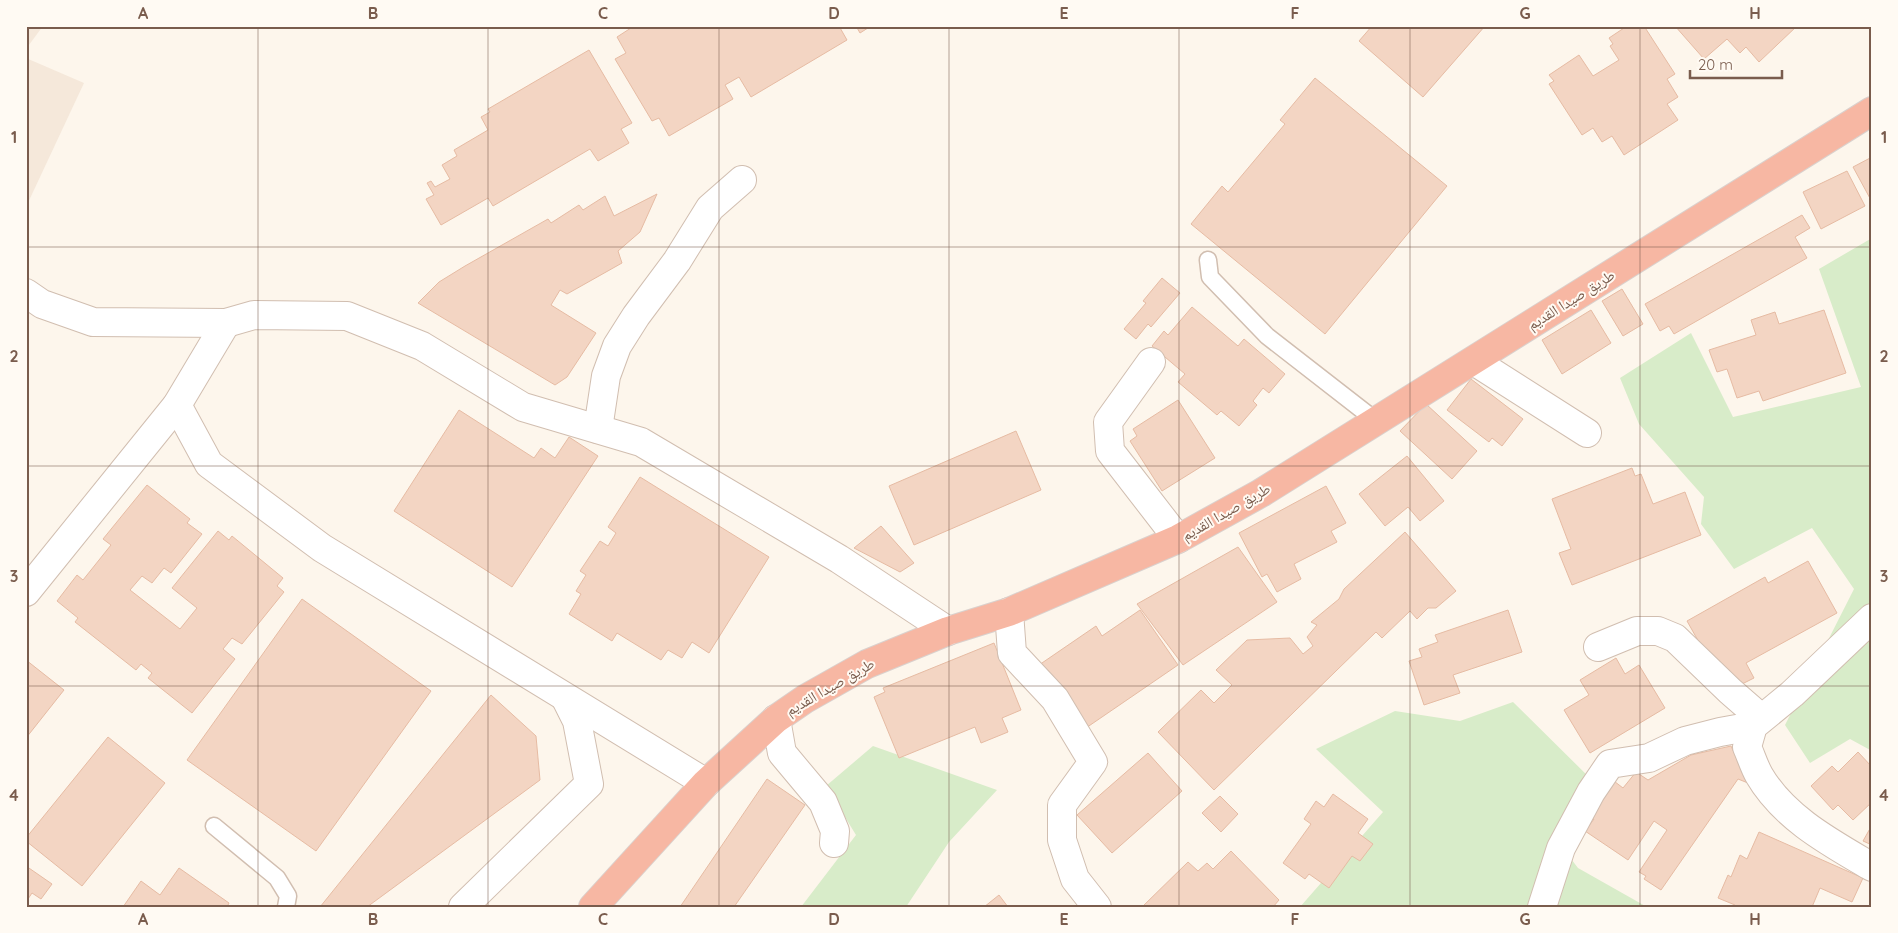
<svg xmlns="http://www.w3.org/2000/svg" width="1898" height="933" font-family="Quicksand,'Noto Naskh Arabic',sans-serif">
  <rect width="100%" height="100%" fill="#fdf6ec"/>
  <!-- residential -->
  <g fill="#f5e8da">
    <polygon points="26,26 43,26 26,49"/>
    <polygon points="26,58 84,83 26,207"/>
  </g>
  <!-- green -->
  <g fill="#d8ecc9">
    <polygon points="1872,238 1872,751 1850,739 1810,763 1785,725 1854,589 1812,528 1734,569 1701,524 1704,497 1639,424 1620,378 1691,333 1733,417 1861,387 1819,269"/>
    <polygon points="1513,702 1595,783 1552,834 1578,868 1647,907 1300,907 1383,812 1316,749 1395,711 1460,721"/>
    <polygon points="873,746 997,790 949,842 906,907 801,907 856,835 826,786"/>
  </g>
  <!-- building -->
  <g fill="#f3d5c3" stroke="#e6bba3">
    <polygon points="634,26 839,26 847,40 751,97 739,77 725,85 733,99 669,136 659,118 652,121 615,59 626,53 617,37"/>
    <polygon points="856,26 871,26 860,33"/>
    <polygon points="1372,26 1485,26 1423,97 1359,41"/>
    <polygon points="1627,26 1644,26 1675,74 1667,79 1678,97 1667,104 1678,120 1624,155 1612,136 1602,142 1593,128 1582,135 1549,84 1554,81 1549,75 1579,55 1593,76 1619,60 1610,46 1613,44 1609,38"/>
    <polygon points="1675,26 1797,26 1759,62 1746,47 1740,53 1727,39 1704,59"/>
    <polygon points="589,50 632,123 621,129 629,143 598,161 590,149 493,206 488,198 441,225 426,199 434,195 427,183 431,181 435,187 450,179 442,165 457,156 454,150 488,130 481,117 490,112 488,109"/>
    <polygon points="1315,78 1447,186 1325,334 1191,224 1222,186 1228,192 1285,124 1280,120"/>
    <polygon points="1872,157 1872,202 1853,167"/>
    <polygon points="1847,171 1865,206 1821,229 1803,192"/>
    <polygon points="657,194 640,232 618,251 622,263 567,294 560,290 551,305 596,333 567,377 555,385 418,303 439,282 465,266 548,219 551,223 579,205 583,210 605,196 614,216"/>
    <polygon points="1802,215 1810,228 1795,237 1807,258 1674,334 1669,326 1660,331 1645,304"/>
    <polygon points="1162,278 1180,293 1151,327 1148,324 1136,339 1124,329 1146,303 1143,301"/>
    <polygon points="1622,289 1643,324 1623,336 1602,301"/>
    <polygon points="1192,307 1238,346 1244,339 1285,374 1269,393 1263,388 1253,401 1257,405 1239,426 1221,411 1217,415 1178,382 1185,374 1152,346 1164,331 1168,335"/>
    <polygon points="1591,310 1611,343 1562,374 1542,340"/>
    <polygon points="1824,310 1846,373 1763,401 1759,391 1737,398 1727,369 1717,372 1709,350 1756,335 1751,320 1775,312 1779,324"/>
    <polygon points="1471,379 1523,419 1502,446 1492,438 1489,442 1447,410"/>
    <polygon points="1178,400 1215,458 1162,491 1130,441 1137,436 1133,429"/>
    <polygon points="1426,404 1477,451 1452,479 1400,431"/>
    <polygon points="459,410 534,458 541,448 555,458 569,437 598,456 512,587 394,511"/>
    <polygon points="1016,431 1041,490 914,545 889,486"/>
    <polygon points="1407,456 1444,501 1420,521 1408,507 1385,526 1359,494"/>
    <polygon points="1632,468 1635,476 1641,474 1653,504 1685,492 1701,535 1572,585 1559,553 1571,549 1552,499"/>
    <polygon points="640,477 769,557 709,653 692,642 682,658 668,650 661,660 617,633 612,641 569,614 581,594 576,591 586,575 580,571 600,541 608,546 616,533 608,527"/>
    <polygon points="147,485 190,519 187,523 202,534 171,573 164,568 152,583 142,576 130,590 180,629 197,608 172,588 218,531 229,540 232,536 283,578 277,586 284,592 242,644 232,638 223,649 235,659 192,713 148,678 152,673 141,664 136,670 75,622 78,618 57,601 77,575 83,580 111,545 103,539"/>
    <polygon points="1326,486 1346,523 1331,531 1337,542 1294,564 1301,579 1277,592 1267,574 1262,577 1239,533"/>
    <polygon points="881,526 914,563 900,572 854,548"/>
    <polygon points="1405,532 1456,591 1436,608 1428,608 1417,619 1410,611 1382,638 1376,632 1214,790 1158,732 1201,690 1214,703 1232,685 1216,670 1247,640 1290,638 1303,654 1313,646 1307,637 1317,625 1311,622 1339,599 1344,589"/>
    <polygon points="1238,547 1277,602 1183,665 1137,604"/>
    <polygon points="1808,561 1837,613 1746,663 1754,678 1736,687 1729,682 1715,657 1709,660 1687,621 1765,577 1768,583"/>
    <polygon points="302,599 431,691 316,851 187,760"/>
    <polygon points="1140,610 1178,665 1083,730 1039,665 1096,626 1102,636"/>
    <polygon points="1508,610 1522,652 1453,675 1460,693 1424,705 1409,661 1422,657 1419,649 1438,642 1435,635"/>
    <polygon points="994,643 1021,710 1002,718 1008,732 981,743 975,727 899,758 874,697 885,692 883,688"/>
    <polygon points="1616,658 1625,674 1639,665 1665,708 1590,753 1564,710 1589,695 1580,680"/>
    <polygon points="26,660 64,690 26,738"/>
    <polygon points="491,695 536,736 540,780 367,907 320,907"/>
    <polygon points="108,737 165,783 82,886 26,841 26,838"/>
    <polygon points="1731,746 1748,783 1738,779 1661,890 1644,879 1646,876 1639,872 1667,830 1654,821 1628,860 1585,831 1594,819 1586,814 1610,778 1623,788 1636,772 1648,780 1691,755"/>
    <polygon points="1858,752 1872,767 1872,802 1853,820 1838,805 1833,810 1811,786 1832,766 1838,772"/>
    <polygon points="1148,753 1182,791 1112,853 1077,815"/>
    <polygon points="767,779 805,805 734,907 680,907"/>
    <polygon points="1333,794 1368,819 1358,833 1373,844 1360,861 1352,856 1329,888 1309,874 1305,879 1283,863 1311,824 1304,819 1316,801 1324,807"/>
    <polygon points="1220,796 1238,814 1221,832 1202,813"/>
    <polygon points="1872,825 1872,845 1863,841"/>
    <polygon points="1759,832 1863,878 1852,902 1820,888 1812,907 1734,907 1735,905 1718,898 1728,875 1731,877 1740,855 1747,859"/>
    <polygon points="1231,851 1279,900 1273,907 1142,907 1188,862 1198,871 1207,863 1213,869"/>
    <polygon points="26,866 52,884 41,899 32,893 26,902"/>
    <polygon points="179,868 229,903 227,907 123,907 141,881 160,895"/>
    <polygon points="999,895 1008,907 984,907"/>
  </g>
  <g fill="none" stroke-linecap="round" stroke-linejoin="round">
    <defs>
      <g id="lane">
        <polyline points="1208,260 1210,277 1267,336 1375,420"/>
        <polyline points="214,826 277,878 288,896 286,907"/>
      </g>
      <g id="street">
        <polyline points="26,293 42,304 93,322 226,323 254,315 347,316 422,346 523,407 641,442 839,559 948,631"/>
        <polyline points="1474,361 1587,433"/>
        <polyline points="1151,362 1108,422 1110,451 1178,539"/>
        <polyline points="177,405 209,464 322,548 706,783"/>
        <polyline points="598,429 606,376 617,346 636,316 677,261 710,208 742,180"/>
        <polyline points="26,592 177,405 226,323"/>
        <polyline points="1009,612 1012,653 1055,699 1093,762 1062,805 1062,840 1075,879 1097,907"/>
        <path d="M1872 618 1792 694 1753 726 1747 747C1751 756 1754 766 1759 775 1784 818 1831 843 1872 867"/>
        <polyline points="1598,647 1637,631 1658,631 1675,638 1730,691 1761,718"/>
        <polyline points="776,719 782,753 823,802 835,831 834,843"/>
        <polyline points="463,907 589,784 577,721 566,699"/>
        <polyline points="1542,907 1561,848 1591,792 1610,764 1649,758 1685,741 1720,732 1753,726"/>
      </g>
      <polyline id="highway" points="593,907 706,783 776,719 805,699 867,664 948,631 1009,612 1178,539 1261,493 1872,111"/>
    </defs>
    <!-- lane casing -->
    <use href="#lane" stroke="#d1beb0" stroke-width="19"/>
    <!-- street casing -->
    <use href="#street" stroke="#d1beb0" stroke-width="30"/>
    <!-- highway casing -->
    <use href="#highway" stroke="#dad1cd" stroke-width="30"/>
    <!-- lane -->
    <use href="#lane" stroke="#fff" stroke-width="16"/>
    <!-- street -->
    <use href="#street" stroke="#fff" stroke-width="28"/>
    <!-- highway -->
    <use href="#highway" stroke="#f7b7a3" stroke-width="28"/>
  </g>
  <!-- grid -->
  <path fill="none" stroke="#7a5c4d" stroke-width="1" stroke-opacity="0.55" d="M258 26V907M488 26V907M719 26V907M949 26V907M1179 26V907M1410 26V907M1640 26V907M26 247H1872M26 466H1872M26 686H1872"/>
  <g text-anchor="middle" stroke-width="4" stroke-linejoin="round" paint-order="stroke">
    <!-- street labels -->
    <g font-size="15" fill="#7a5c4d" stroke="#fffaf3">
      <text transform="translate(1571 300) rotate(-32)" y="5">طريق صيدا القديم</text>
      <text transform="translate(1226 512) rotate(-30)" y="5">طريق صيدا القديم</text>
      <text transform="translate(830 687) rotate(-30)" y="5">طريق صيدا القديم</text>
    </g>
  </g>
  <!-- border -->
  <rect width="1898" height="933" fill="none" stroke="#fffaf3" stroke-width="55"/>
  <!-- scale -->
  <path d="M1690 70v8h92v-8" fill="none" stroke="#7a5c4d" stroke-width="2.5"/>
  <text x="1698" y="70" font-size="15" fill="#7a5c4d" stroke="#fffaf3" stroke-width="4" paint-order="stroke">20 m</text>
  <rect x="28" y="28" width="1842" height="878" fill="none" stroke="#7a5c4d" stroke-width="2"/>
  <g font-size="16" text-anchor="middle" font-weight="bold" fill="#7a5c4d">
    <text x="143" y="19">A</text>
    <text x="373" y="19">B</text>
    <text x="603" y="19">C</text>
    <text x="834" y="19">D</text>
    <text x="1064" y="19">E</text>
    <text x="1295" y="19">F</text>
    <text x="1525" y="19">G</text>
    <text x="1755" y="19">H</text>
    <text x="14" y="143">1</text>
    <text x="1884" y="143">1</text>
    <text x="14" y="362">2</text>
    <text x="1884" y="362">2</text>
    <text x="14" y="582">3</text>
    <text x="1884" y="582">3</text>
    <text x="14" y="801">4</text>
    <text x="1884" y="801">4</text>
    <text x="143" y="925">A</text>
    <text x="373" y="925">B</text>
    <text x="603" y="925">C</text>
    <text x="834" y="925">D</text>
    <text x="1064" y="925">E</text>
    <text x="1295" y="925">F</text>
    <text x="1525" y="925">G</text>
    <text x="1755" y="925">H</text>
  </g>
</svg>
